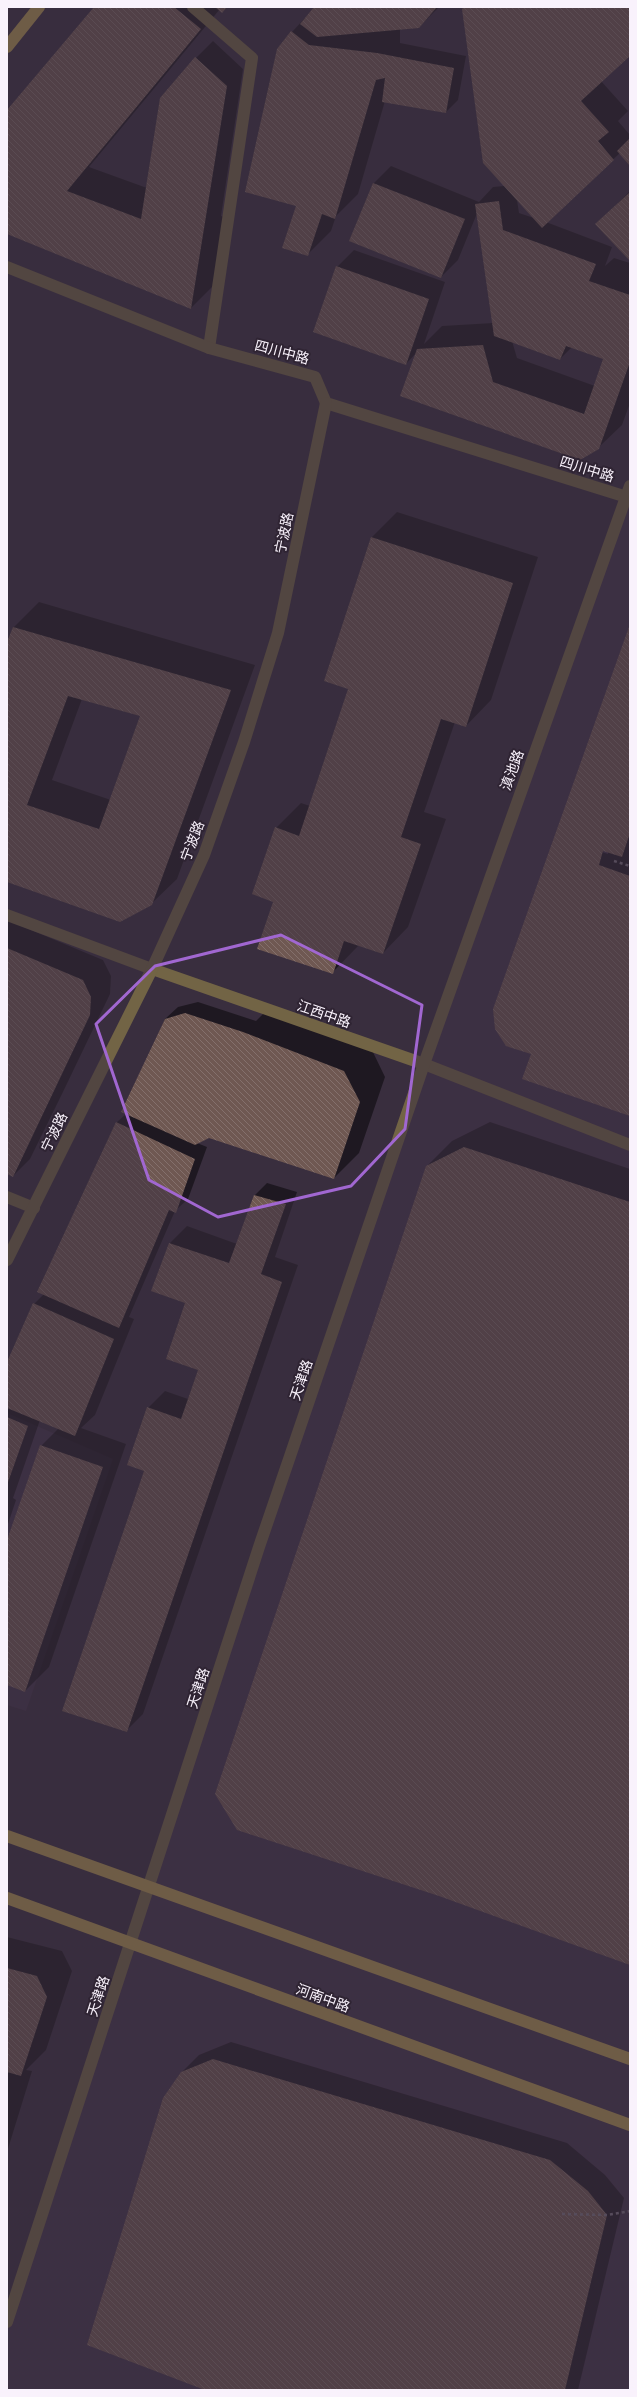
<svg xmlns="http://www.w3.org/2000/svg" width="637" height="2397" font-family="Spectral,'Noto Sans SC',serif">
  <defs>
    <pattern id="building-back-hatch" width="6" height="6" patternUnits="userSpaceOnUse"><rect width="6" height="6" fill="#6f5852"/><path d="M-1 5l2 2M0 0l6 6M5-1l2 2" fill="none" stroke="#84706c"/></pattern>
  </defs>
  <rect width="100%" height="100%" fill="#392e3e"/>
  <!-- built -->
  <g fill="#423349">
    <polygon points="630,498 630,2390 7,2390 7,2322 259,1547"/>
    <polygon points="7,1413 113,1459 26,1711 7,1705"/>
  </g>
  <!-- shadow -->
  <g fill="#0007" fill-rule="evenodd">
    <polygon points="96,7 226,7 220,9 89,167 147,188 196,58 213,41 243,69 221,216 227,218 214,285 191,308 7,233 7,111"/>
    <polygon points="315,7 439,7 419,27 400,29 400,43 466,56 458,100 446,112 385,101 358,194 336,216 331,231 307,255 297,206 292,32"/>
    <path d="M465 7H630V54L601 81 628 111 618 121 630 135V165L620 153 546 222 612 247 605 266 614 258 630 263V403L622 425 598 448 417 352 406 364 337 267 354 250 445 282 424 344 442 326 493 323 478 211 458 260 441 277 351 240 374 183 391 166 479 202 493 187 504 186ZM517 200 534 218 519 213ZM512 341 560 359 572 347 605 358 595 386 517 358Z"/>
    <polygon points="630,191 630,259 597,224"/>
    <polygon points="397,512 538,557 491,700 466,726 455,722 424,812 446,819 408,927 383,953 359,945 332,973 274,901 276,828 301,803 310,806 350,688 372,537"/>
    <path d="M39 602 255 665 177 879 151 904 7 881V645L13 628ZM82 699 141 716 111 800 52 780Z"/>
    <path d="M630 626V1115L524 1078 534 1050 531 1053 506 1045 496 1029 494 1009ZM564 838 608 852V854L564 840Z"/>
    <polygon points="7,920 103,960 111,976 110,994 62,1094 30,1159 13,1176 7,1173"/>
    <polygon points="198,1002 256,1021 269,1008 370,1046 385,1077 359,1153 334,1178 209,1137 197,1143 207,1147 188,1199 175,1211 129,1317 134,1319 95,1415 81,1428 126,1444 49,1667 25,1691 7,1684 7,1543 41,1446 59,1428 40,1420 13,1498 16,1500 7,1527 7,1364 34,1304 44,1294 39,1291 117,1122 127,1113 165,1019 178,1007"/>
    <polygon points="490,1122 630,1169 630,1963 427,1166 452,1141"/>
    <polygon points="267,1183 297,1192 275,1257 298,1265 143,1714 126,1731 146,1470 148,1408 165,1391 188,1399 199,1369 187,1302 170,1243 187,1226 237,1244 255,1195"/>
    <polygon points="7,1937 62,1951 72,1971 46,2050 26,2070 32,2071 7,2152"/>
    <polygon points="231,2042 567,2143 605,2175 624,2198 578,2390 208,2390 182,2072 199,2055"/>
  </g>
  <!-- building -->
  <g fill="url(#building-back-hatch)" fill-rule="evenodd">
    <polygon points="94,7 174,7 201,29 67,191 141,219 160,98 195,57 227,86 191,309 7,234 7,110"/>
    <polygon points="215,7 227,7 222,13"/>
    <polygon points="314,7 437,7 419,28 317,37 300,24"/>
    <polygon points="464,7 630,7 630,56 581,101 609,132 598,141 614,160 542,228 483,163 462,9"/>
    <polygon points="291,31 309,45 377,53 454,68 446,113 382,102 385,78 376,80 335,219 322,214 308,256 282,248 296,206 245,192 277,49"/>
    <polygon points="630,138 630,166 617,151"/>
    <polygon points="373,183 465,219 441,278 349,241"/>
    <polygon points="630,192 630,261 595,224"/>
    <polygon points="499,201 503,230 596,264 589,281 630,295 630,362 599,449 580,460 400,396 417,349 483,345 493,382 584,414 603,359 566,346 560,360 494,336 475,204"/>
    <polygon points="336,266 429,299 406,365 313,332"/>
    <polygon points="371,537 513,583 466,727 441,719 401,837 421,844 383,954 344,941 333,974 257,949 273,902 252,894 275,827 299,836 348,689 324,681"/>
    <polygon points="630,624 630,833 622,857 603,851 599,865 630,876 630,1116 522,1079 531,1054 506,1046 495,1029 493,1009"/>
    <path d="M13 627 231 690 152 905 120 922 7 882V642ZM68 696 140 716 99 829 27 805Z"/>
    <polygon points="7,948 83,980 91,997 90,1015 13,1177 7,1174"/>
    <polygon points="185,1013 243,1032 344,1071 360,1102 334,1179 209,1138 195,1145 121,1112 165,1019"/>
    <polygon points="116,1122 195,1159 176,1213 169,1210 119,1328 37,1292"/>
    <polygon points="464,1147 630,1202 630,1965 439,1896 237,1830 215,1794 426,1166"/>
    <polygon points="254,1195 286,1204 261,1274 282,1282 127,1732 62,1711 144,1471 127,1465 147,1407 181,1419 198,1370 166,1359 185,1303 151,1291 169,1243 229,1263"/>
    <polygon points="33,1303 114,1339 75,1436 7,1408 7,1362"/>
    <polygon points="7,1417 28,1426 7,1485"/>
    <polygon points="40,1445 103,1467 25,1692 7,1685 7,1540"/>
    <polygon points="7,1968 37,1976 47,1997 21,2076 7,2072"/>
    <polygon points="213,2059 550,2160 588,2191 607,2215 565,2390 205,2390 87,2345 163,2098 181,2072"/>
  </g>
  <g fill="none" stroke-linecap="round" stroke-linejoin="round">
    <!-- path -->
    <g stroke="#7a717f" stroke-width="2.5" stroke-dasharray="3 3" stroke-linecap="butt">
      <polyline points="614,861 630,866"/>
      <polyline points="562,2214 607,2215 630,2211"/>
    </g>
    <!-- minor -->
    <g stroke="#726445" stroke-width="12">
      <polyline points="193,7 252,58 209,348"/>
      <polyline points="7,267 209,348 315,377 326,403 630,498"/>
      <polyline points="7,915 152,969 424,1064 630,1145"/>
      <polyline points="7,1197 34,1208"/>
      <polyline points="7,1260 152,969 204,855 244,742 278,633 326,403"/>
      <polyline points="7,2322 259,1547 424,1064 630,486"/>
    </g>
    <!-- major -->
    <g stroke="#af9451" stroke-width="12">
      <polyline points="7,47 39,7"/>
      <polyline points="7,1836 630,2059"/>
      <polyline points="7,1898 630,2125"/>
    </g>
  </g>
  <!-- marked area -->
  <path d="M0 0H637V2397H0ZM281 935 422 1005 405 1129 351 1186 218 1217 149 1180 96 1024 155 966Z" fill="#392e3e" fill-opacity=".55" fill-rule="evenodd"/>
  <path fill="none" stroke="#a167d1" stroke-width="3" stroke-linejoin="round" d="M281 935 422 1005 405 1129 351 1186 218 1217 149 1180 96 1024 155 966Z"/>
  <g text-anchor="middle" stroke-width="4" stroke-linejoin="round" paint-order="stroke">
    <!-- street labels -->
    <g font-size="14" fill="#f9f2fc" stroke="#2f2433">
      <text transform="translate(282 352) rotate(15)" y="5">四川中路</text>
      <text transform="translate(587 469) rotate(17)" y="5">四川中路</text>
      <text transform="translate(284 533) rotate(-78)" y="5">宁波路</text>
      <text transform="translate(512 770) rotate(-70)" y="5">滇池路</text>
      <text transform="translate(192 841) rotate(-69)" y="5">宁波路</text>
      <text transform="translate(324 1014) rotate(19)" y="5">江西中路</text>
      <text transform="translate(54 1132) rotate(-64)" y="5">宁波路</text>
      <text transform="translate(301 1380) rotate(-71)" y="5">天津路</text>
      <text transform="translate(198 1688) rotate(-72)" y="5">天津路</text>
      <text transform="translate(98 1996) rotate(-72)" y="5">天津路</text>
      <text transform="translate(323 1998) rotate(20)" y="5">河南中路</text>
    </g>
  </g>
  <!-- border -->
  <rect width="637" height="2397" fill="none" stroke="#f9f2fc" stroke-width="16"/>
</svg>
